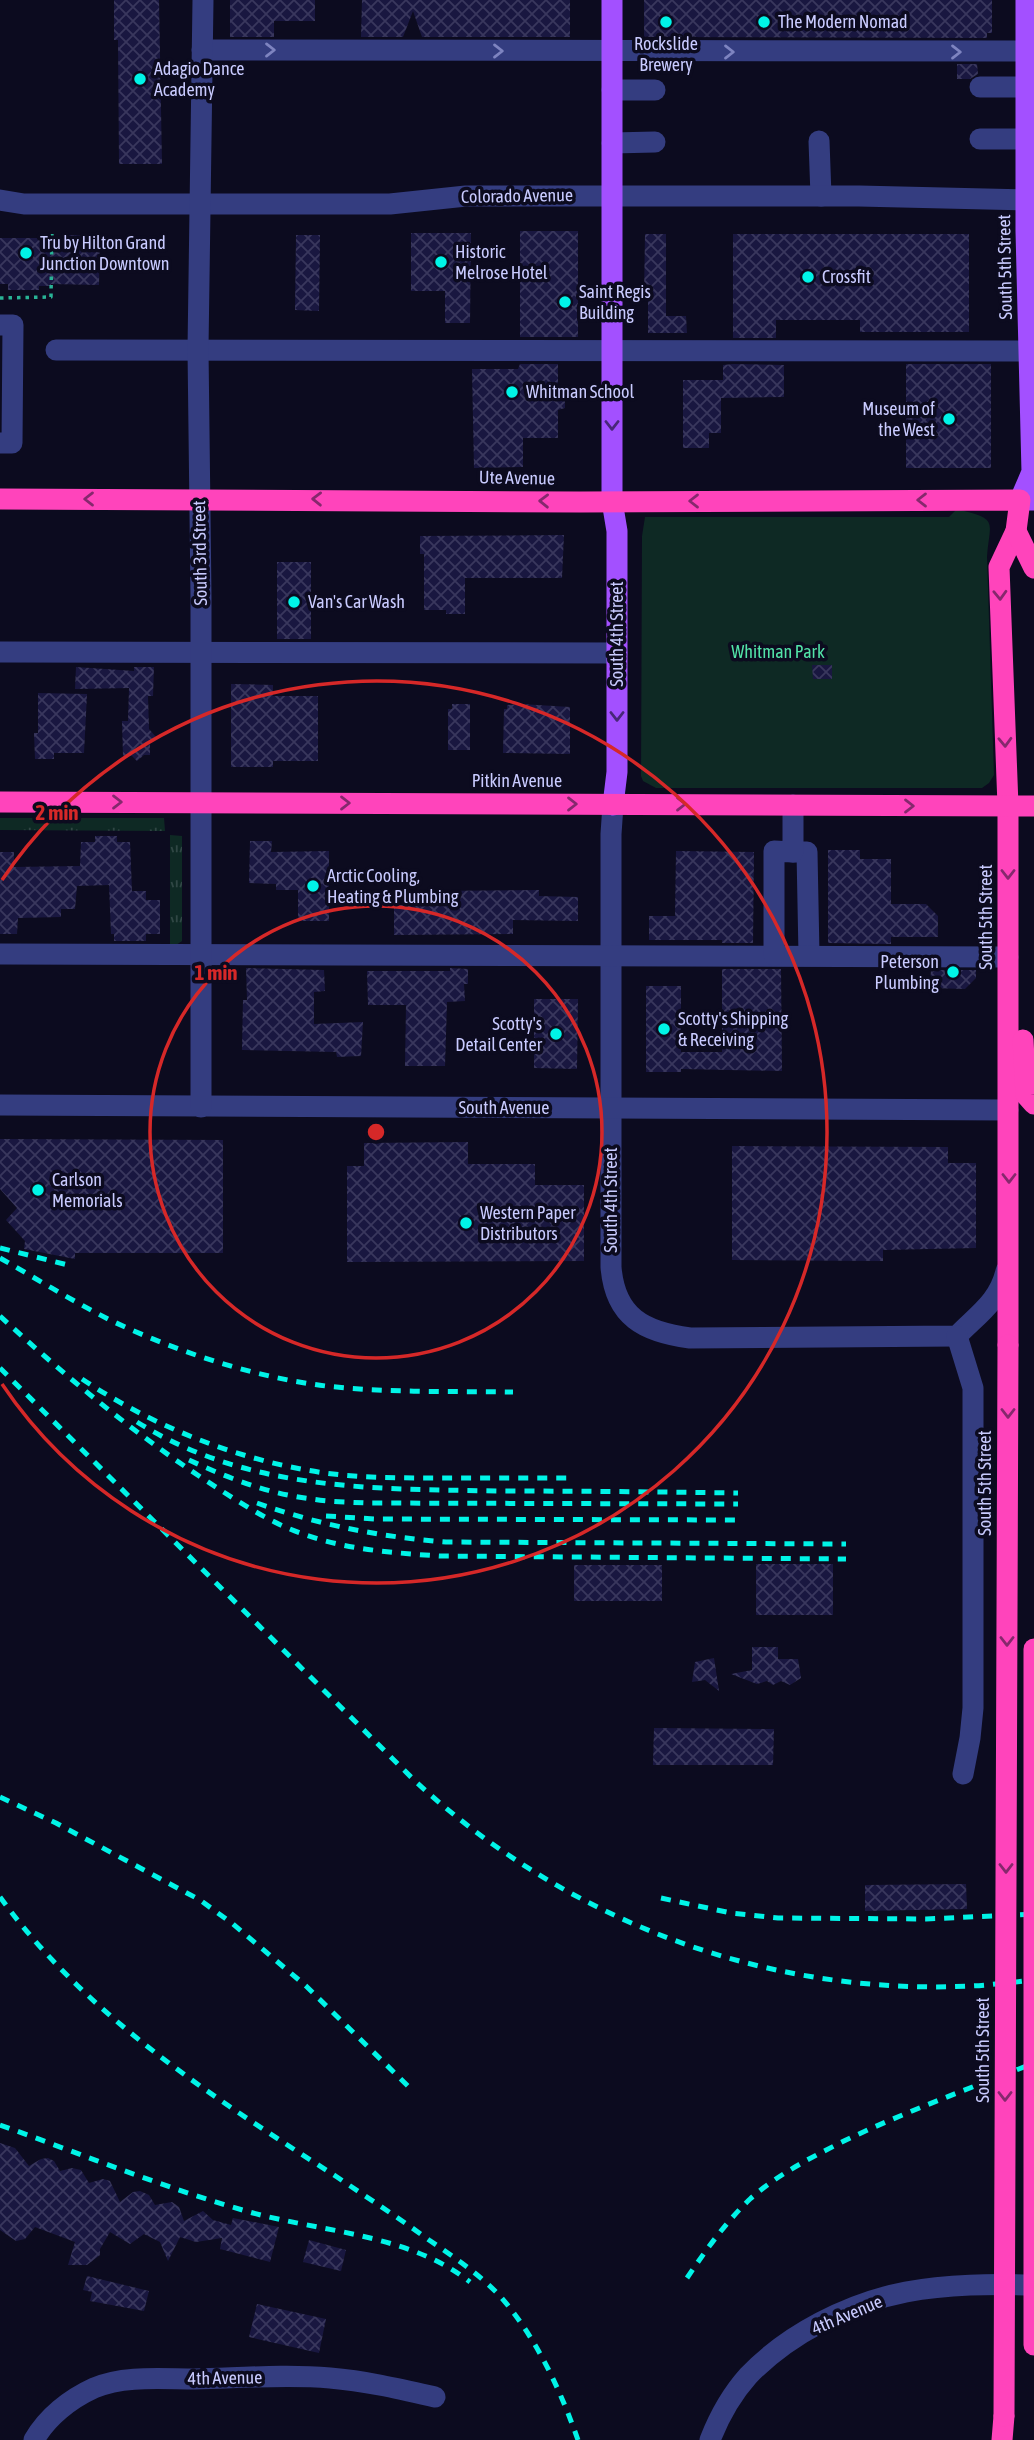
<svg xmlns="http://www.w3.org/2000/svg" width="1034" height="2440" font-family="'Asap Condensed',sans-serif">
  <defs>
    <pattern id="grass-tufts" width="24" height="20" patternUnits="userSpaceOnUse" patternTransform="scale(1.75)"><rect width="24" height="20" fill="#0e2924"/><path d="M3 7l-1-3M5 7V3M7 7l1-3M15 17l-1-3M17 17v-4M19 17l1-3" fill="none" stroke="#304745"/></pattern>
    <pattern id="building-cross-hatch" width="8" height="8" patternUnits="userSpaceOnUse" patternTransform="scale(1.75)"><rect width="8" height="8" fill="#191740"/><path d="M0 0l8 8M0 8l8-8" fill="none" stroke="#39375d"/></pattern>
  </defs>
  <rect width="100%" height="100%" fill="#0c0b1f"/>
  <!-- grass -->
  <g fill="url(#grass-tufts)">
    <polygon points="0,818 164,818 165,831 0,830"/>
    <polygon points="170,835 182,836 182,941 176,945 170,945"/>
  </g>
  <!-- park -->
  <path fill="#0e2924" d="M957 509C999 520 990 519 987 557L994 775 989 783 982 788H656L643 781 641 776 642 536 645 517H949Z"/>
  <!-- building -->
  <g fill="url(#building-cross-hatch)">
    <polygon points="114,0 159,0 162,164 119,164 118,40 114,40"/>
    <polygon points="230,0 315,0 315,21 274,21 274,37 230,37"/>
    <polygon points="362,0 570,0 570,37 422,37 413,11 403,37 361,37"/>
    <polygon points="644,0 992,0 992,33 987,33 987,38 644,37"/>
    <polygon points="957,64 977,64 978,74 970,79 957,79"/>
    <rect x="520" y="231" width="58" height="106"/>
    <polygon points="411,233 471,233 470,323 445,323 445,291 411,291"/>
    <polygon points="645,234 666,234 666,316 686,316 687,333 648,333 648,295 644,295"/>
    <polygon points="733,234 969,234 969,332 860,332 860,320 776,320 776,338 733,338"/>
    <polygon points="65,235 100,235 99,285 51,284 51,286 39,286 39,290 8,290 8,284 0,284 0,238 65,238"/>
    <polygon points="296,235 320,235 319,311 295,310"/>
    <polygon points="520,364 558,364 558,385 565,387 565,408 558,410 558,438 523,438 523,467 474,468 472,369 518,369"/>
    <polygon points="733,364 784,365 784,397 721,398 721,433 709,433 709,448 683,448 683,380 723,380 723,365"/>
    <rect x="906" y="364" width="85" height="104"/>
    <polygon points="564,535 562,578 465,578 465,614 446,614 446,610 424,610 424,554 420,554 420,536"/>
    <rect x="277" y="562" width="34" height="77"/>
    <polygon points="812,665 832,665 832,679 813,679"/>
    <polygon points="76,667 134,671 134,667 154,667 153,696 148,696 149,729 156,737 150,743 150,755 144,755 137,761 132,756 123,756 122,721 128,721 129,688 75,689"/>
    <polygon points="231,684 273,685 273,696 318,696 318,761 273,761 273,767 231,767"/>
    <polygon points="38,693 87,694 84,753 54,753 54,759 35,759 34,733 38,733"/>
    <polygon points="452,704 470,704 470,750 448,750 448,709 452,709"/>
    <polygon points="521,704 570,707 570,754 503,753 504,709 507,709 507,705"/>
    <polygon points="95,836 117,836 117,842 130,842 132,891 146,891 146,900 160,900 160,934 146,934 146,941 114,941 114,934 111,934 109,885 77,886 75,909 61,909 61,917 18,918 17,934 0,934 0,852 14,852 14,867 80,866 81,842 95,842"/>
    <polygon points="250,841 272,841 271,852 329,851 329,921 298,921 298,890 276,890 276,884 249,883"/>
    <polygon points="828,850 860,850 860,859 891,859 891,904 926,904 938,916 938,937 891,937 891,944 828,943"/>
    <polygon points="676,851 754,852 753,943 722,943 722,940 649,940 649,916 675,916"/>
    <polygon points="539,890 539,896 578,897 578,921 513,920 513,934 394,935 394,905 430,905 430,891"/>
    <polygon points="246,968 324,970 325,991 314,992 314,1024 363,1022 361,1056 337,1057 336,1052 242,1050 243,1000 247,1000"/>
    <polygon points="450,968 468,969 468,984 464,984 465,1001 447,1002 445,1066 405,1066 406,1005 368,1005 367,971 450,971"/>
    <polygon points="722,969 781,969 782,1071 681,1069 681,1072 646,1072 646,986 681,986 681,1052 722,1052"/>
    <polygon points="931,970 976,970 976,978 965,989 930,988"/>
    <polygon points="534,999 578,999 577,1069 534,1068"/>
    <polygon points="0,1139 223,1140 223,1253 75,1253 75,1259 24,1249 25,1241 6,1220 17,1208 0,1189"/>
    <polygon points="468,1142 468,1164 535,1164 535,1185 584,1185 584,1261 347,1262 347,1166 364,1166 364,1143"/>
    <polygon points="732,1146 948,1147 948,1163 976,1163 976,1248 883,1250 883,1261 732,1260"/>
    <rect x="756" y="1564" width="77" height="51"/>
    <rect x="574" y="1565" width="88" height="36"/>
    <polygon points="752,1647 778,1647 778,1659 798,1659 801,1678 790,1685 781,1681 773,1685 767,1681 757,1684 731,1674 752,1670"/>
    <polygon points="714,1658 719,1691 705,1680 692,1682 695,1662"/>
    <polygon points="654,1728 774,1729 773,1765 653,1765"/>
    <polygon points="966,1884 967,1909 865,1911 865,1885"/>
    <polygon points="0,2143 15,2148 29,2166 41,2159 48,2158 54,2161 60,2171 72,2168 81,2170 89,2183 103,2179 110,2181 120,2202 133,2192 140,2191 149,2195 155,2205 172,2202 179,2207 184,2221 203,2211 213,2220 231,2225 233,2218 279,2227 270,2262 220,2249 222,2238 196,2242 180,2237 168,2261 160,2242 144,2234 130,2244 110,2232 100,2249 100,2255 87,2265 68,2265 75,2242 35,2227 25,2239 16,2241 0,2230"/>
    <polygon points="309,2240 346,2250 341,2271 303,2262"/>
    <polygon points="87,2276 149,2291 144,2311 90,2301 92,2292 83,2290"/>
    <polygon points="257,2304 326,2319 319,2353 249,2337"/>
  </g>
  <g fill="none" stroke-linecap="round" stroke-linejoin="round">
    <!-- path -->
    <polyline stroke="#29b396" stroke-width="3.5" stroke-dasharray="3.5 5" stroke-linecap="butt" points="0,298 51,297 52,229"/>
    <!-- minor -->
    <g stroke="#343d80" stroke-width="21">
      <polyline points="202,50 1034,51"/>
      <polyline points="980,87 1027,87"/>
      <polyline points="612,90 655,90"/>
      <polyline points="980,139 1027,139"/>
      <polyline points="819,141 821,196"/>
      <polyline points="612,143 655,142"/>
      <polyline points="0,200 24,204 390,204 466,196 859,196 1034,200"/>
      <polyline points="0,325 13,325 12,443 0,443"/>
      <polyline points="56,350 1034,351"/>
      <polyline points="0,652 617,653"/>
      <path d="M613 805 611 834V1267C615 1317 644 1332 690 1338L957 1336C977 1315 999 1302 1006 1271"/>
      <polyline points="793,852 807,852 809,955"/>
      <polyline points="0,954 1008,957"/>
      <polyline points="774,955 774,851 793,852 793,805"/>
      <polyline points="0,1105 1008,1110"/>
      <polyline points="201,1107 201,596 198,349 203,0"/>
      <polyline points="957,1336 973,1388 973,1708 970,1738 963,1774"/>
      <path d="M34 2440C47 2417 70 2399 94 2388 124 2375 163 2379 195 2379 239 2378 286 2374 330 2378 366 2381 400 2389 435 2397"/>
      <path d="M710 2440C719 2417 731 2395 748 2376 788 2334 849 2303 906 2292 948 2284 992 2284 1034 2285"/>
    </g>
    <!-- major -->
    <g stroke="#a350ff" stroke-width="21">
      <polyline points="612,0 612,501 617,531 617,772 613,805"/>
      <polyline points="1026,0 1026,231 1032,472 1020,500 1034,500"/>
    </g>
    <!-- highway -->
    <g stroke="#f4b" stroke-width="21">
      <polyline points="0,499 580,502 1020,500 1016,531 999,567 1008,806 1008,1345"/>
      <polyline points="1016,531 1034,568"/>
      <polyline points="0,802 1034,806"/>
      <polyline points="1023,1040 1026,1095 1034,1104"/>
      <polyline points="1002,2440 1004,2416"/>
    </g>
    <!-- rail -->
    <g stroke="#00f4e7" stroke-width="5" stroke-dasharray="10 9" stroke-linecap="butt">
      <polyline points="0,1248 68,1265"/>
      <path d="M0 1258C37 1279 74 1302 112 1321 178 1352 253 1377 326 1386 388 1393 451 1391 513 1392"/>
      <path d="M0 1316C65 1376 131 1431 205 1480 236 1500 268 1522 303 1534 347 1550 395 1553 440 1556L846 1559"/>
      <path d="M0 1368 414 1780C565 1920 764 1996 971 1986 992 1985 1013 1982 1034 1980"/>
      <path d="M82 1379C154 1427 240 1461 325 1473 362 1478 400 1478 438 1478 482 1478 527 1478 571 1478"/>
      <path d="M137 1422C249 1492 377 1489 503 1491 582 1491 660 1492 738 1493"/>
      <path d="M189 1460C228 1478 269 1494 312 1499 330 1502 349 1502 366 1503L738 1504"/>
      <path d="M257 1503C319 1525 381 1537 446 1542L846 1544"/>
      <polyline points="326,1516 375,1519 737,1520"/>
      <polyline points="0,1797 56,1823 200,1900 233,1924 306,1986 412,2090"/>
      <path d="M0 1897C87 2017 214 2098 337 2177 368 2198 399 2218 429 2240 454 2257 479 2274 500 2296 536 2337 560 2389 578 2440"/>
      <polyline points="661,1898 731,1913 778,1918 926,1919 1034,1914"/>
      <path d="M0 2125C84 2155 167 2189 253 2213 324 2232 411 2235 470 2282"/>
      <path d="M687 2278C706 2250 725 2223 750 2199 778 2174 812 2157 846 2140 907 2111 971 2088 1034 2063"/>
    </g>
    <!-- highway-bridge -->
    <g stroke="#f4b" stroke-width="21">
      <polyline points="1034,1649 1034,2345"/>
      <polyline points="1004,2416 1008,1345"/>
    </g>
  </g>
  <!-- one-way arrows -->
  <defs><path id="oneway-chevron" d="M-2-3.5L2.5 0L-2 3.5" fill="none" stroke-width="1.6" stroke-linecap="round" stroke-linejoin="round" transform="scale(1.75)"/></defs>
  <g stroke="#7e84c0">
    <use href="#oneway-chevron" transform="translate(270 50)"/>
    <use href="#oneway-chevron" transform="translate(498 51)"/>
    <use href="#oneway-chevron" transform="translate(729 52)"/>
    <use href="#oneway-chevron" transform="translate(956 52)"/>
  </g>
  <g stroke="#482779">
    <use href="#oneway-chevron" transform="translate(612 425) rotate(90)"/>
    <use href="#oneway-chevron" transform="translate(617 716) rotate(90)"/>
  </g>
  <g stroke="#86286d">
    <use href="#oneway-chevron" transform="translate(89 499) rotate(180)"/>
    <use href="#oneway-chevron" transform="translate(317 499) rotate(-179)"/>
    <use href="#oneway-chevron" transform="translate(922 500) rotate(180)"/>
    <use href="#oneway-chevron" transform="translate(544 501) rotate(-179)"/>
    <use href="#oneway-chevron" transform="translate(694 501) rotate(180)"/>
    <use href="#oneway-chevron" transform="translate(1000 595) rotate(88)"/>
    <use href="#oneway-chevron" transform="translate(1005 742) rotate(88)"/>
    <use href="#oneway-chevron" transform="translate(117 802)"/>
    <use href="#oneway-chevron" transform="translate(345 803)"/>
    <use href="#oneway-chevron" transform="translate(572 804)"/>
    <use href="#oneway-chevron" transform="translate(681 804)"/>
    <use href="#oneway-chevron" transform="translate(909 806)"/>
    <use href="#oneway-chevron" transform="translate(1008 874) rotate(90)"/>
    <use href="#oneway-chevron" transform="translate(1009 1178) rotate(90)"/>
    <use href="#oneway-chevron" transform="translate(1008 1413) rotate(90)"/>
    <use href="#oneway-chevron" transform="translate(1007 1641) rotate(90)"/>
    <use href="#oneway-chevron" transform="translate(1006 1868) rotate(90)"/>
    <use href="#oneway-chevron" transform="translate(1005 2096) rotate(90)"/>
  </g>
  <!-- distance rings -->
  <g fill="none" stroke="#d62828" stroke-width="3.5">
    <circle cx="376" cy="1132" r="226"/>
    <path d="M2 880A451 451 0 1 1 2 1384"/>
  </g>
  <!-- markers -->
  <g fill="#00f4e7" stroke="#0c0b1f" stroke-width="2.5">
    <circle cx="666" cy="22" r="7"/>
    <circle cx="764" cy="22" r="7"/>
    <circle cx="140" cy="79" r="7"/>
    <circle cx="26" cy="253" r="7"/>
    <circle cx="441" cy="262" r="7"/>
    <circle cx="808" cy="277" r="7"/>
    <circle cx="565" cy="302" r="7"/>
    <circle cx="512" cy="392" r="7"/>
    <circle cx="949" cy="419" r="7"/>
    <circle cx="294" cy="602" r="7"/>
    <circle cx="313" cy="886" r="7"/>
    <circle cx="953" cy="972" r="7"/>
    <circle cx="664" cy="1029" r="7"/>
    <circle cx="556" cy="1034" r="7"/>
    <circle cx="38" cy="1190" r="7"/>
    <circle cx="466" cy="1223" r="7"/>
  </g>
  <g text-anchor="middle" stroke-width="7" stroke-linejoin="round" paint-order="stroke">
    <!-- poi labels -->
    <g font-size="18" fill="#c9cbff" stroke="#0c0b1f" text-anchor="start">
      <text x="778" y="28">The Modern Nomad</text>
      <text x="666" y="50" text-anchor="middle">Rockslide<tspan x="666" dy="21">Brewery</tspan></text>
      <text x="154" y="75">Adagio Dance<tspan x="154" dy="21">Academy</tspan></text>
      <text x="40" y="249">Tru by Hilton Grand<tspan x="40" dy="21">Junction Downtown</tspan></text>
      <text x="455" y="258">Historic<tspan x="455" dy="21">Melrose Hotel</tspan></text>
      <text x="822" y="283">Crossfit</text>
      <text x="579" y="298">Saint Regis<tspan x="579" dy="21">Building</tspan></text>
      <text x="526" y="398">Whitman School</text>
      <text x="935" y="415" text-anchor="end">Museum of<tspan x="935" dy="21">the West</tspan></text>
      <text x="308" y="608">Van's Car Wash</text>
      <text x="327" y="882">Arctic Cooling,<tspan x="327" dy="21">Heating &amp; Plumbing</tspan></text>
      <text x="939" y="968" text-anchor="end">Peterson<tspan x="939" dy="21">Plumbing</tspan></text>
      <text x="678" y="1025">Scotty's Shipping<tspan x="678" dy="21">&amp; Receiving</tspan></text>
      <text x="542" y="1030" text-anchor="end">Scotty's<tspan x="542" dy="21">Detail Center</tspan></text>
      <text x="52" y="1186">Carlson<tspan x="52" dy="21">Memorials</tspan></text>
      <text x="480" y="1219">Western Paper<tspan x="480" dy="21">Distributors</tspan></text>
    </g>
    <!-- street labels -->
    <g font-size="18" fill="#c9cbff" stroke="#0c0b1f">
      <text transform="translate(517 196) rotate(-1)" y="6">Colorado Avenue</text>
      <text transform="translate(1005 267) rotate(-91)" y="6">South 5th Street</text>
      <text transform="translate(517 478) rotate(1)" y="6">Ute Avenue</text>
      <text transform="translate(200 553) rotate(-91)" y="6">South 3rd Street</text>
      <text transform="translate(617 634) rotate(-90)" y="6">South 4th Street</text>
      <text x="517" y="787">Pitkin Avenue</text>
      <text transform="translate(986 917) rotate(-90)" y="6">South 5th Street</text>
      <text x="504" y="1114">South Avenue</text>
      <text transform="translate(611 1200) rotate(-90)" y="6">South 4th Street</text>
      <text transform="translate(985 1483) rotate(-90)" y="6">South 5th Street</text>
      <text transform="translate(983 2050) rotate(-90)" y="6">South 5th Street</text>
      <text transform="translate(847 2315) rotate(-23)" y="6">4th Avenue</text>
      <text transform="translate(225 2378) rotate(-1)" y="6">4th Avenue</text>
    </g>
    <!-- park labels -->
    <g font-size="18" fill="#52e3a8" stroke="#0c0b1f">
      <text x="778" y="658">Whitman Park</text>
    </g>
  </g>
  <circle cx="376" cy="1132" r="10" fill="#d62828" stroke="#0c0b1f" stroke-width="3.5"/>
  <g font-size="21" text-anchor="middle" font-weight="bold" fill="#d62828" stroke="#0c0b1f" stroke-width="7" stroke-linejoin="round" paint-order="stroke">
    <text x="57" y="820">2 min</text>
    <text x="216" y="980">1 min</text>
  </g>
</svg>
